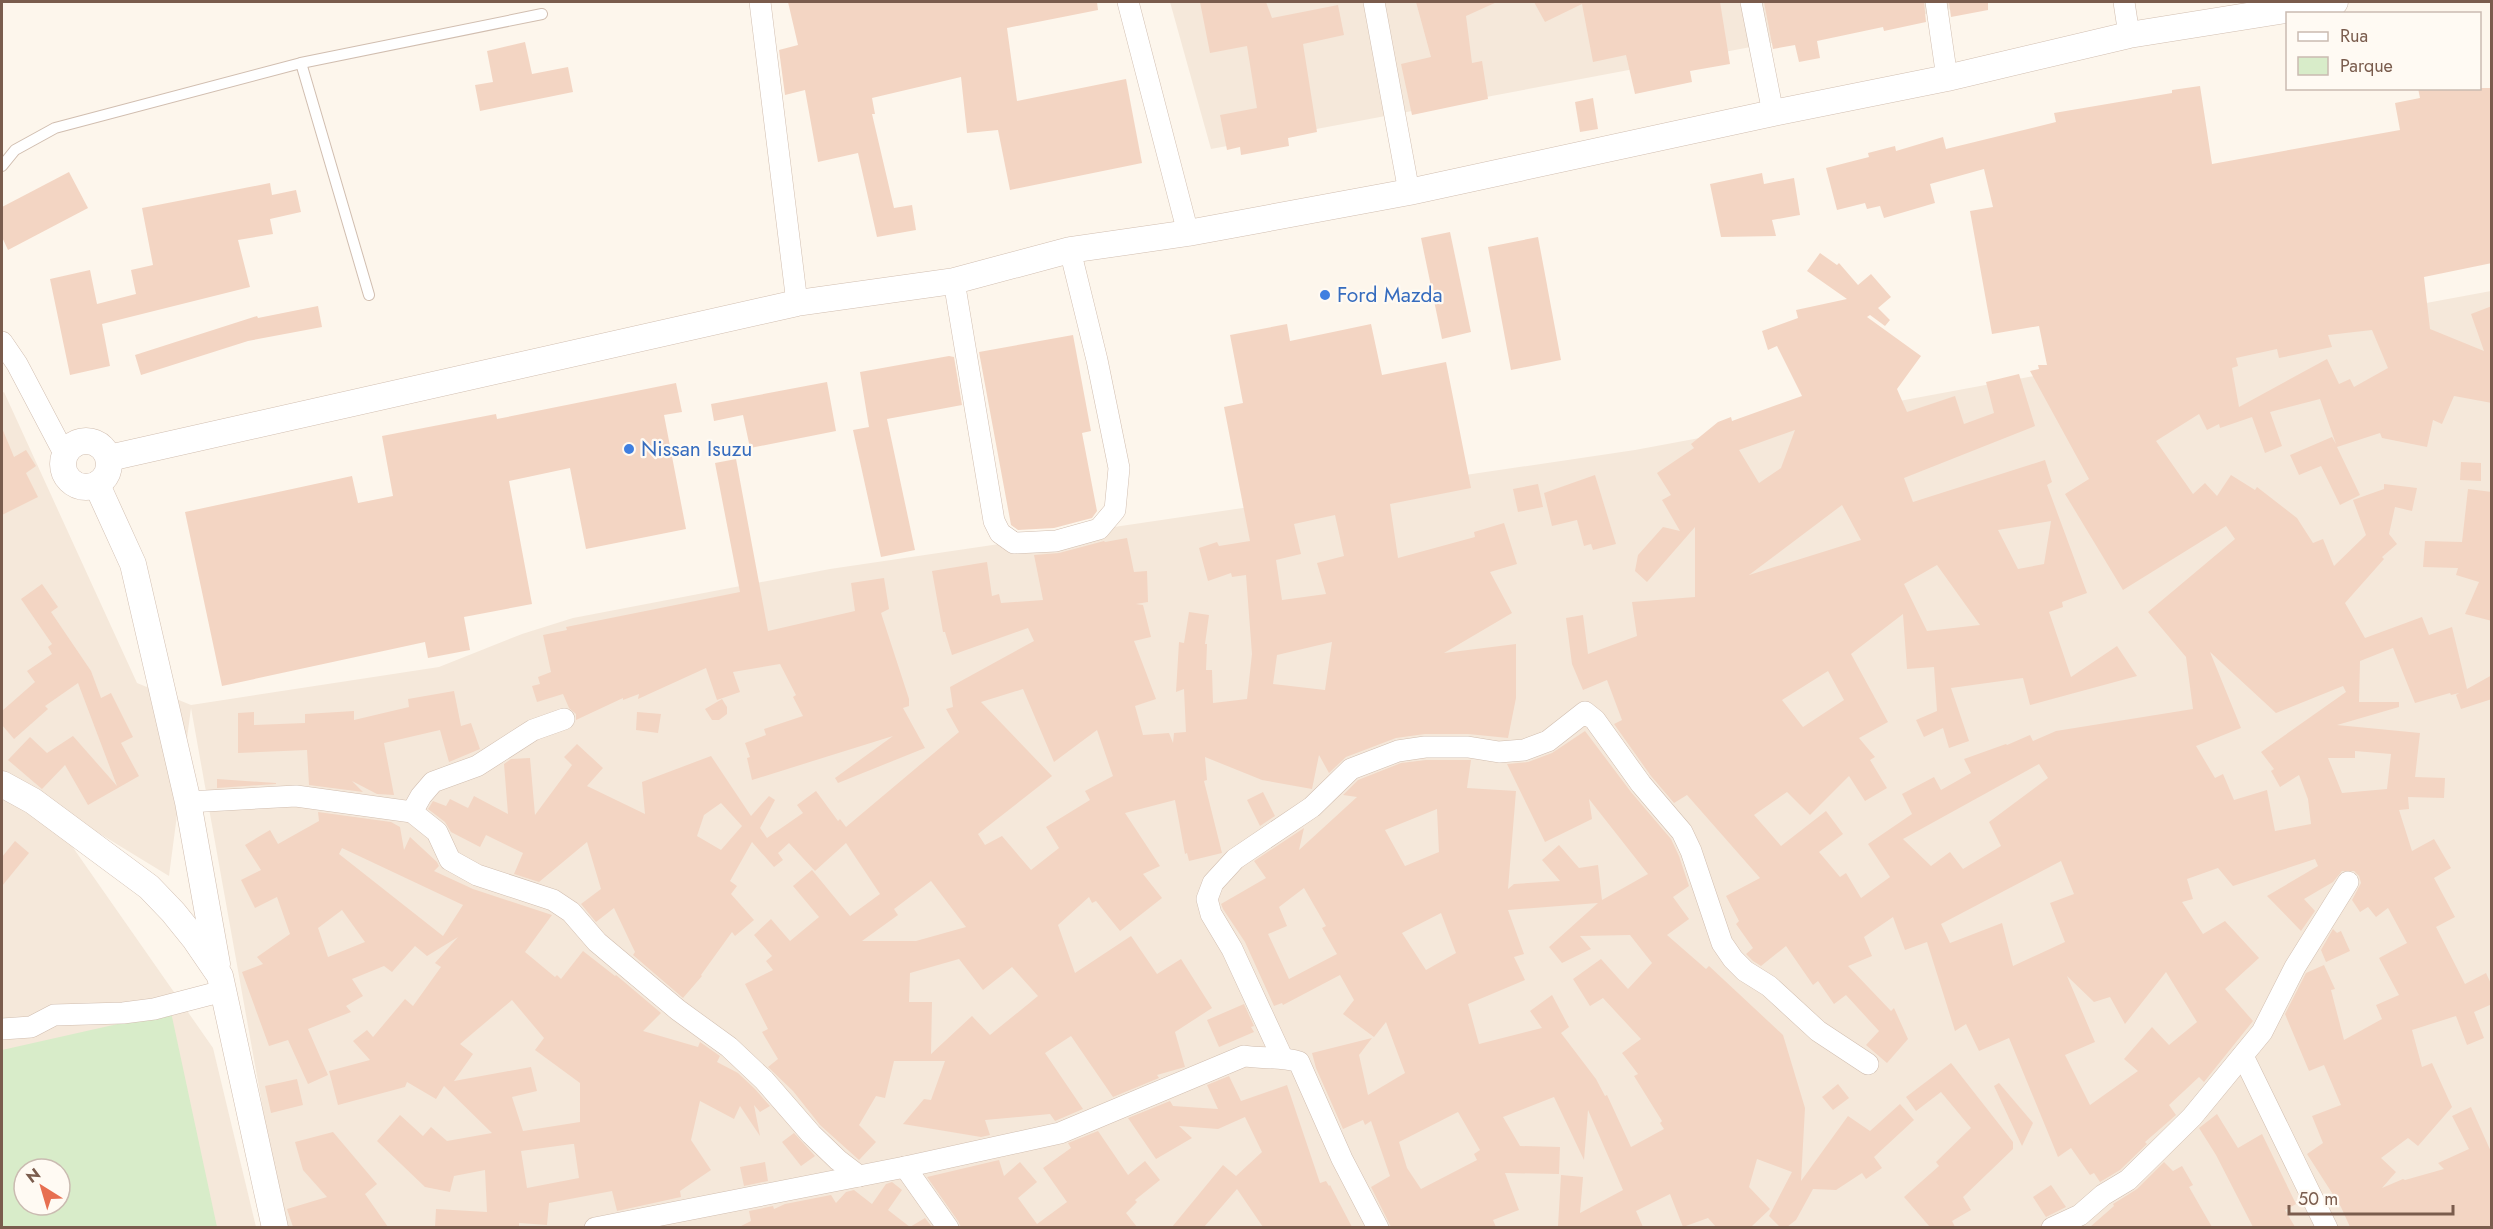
<svg xmlns="http://www.w3.org/2000/svg" width="2493" height="1229" font-family="Jost,sans-serif">
  <rect width="100%" height="100%" fill="#fdf6ec"/>
  <!-- residential -->
  <g fill="#f5e8da" fill-rule="evenodd">
    <polygon points="1170,2 1989,2 1211,149"/>
    <polygon points="2491,291 2491,1227 284,1227 191,708 169,876 2,774 2,393 4,392 137,683 191,705 439,667 522,634 573,618 830,569 1635,450"/>
    <path d="M2 797 67 839 213 1048 256 1227H2ZM24 1169H60V1205H24Z"/>
  </g>
  <!-- green -->
  <path fill="#d8ecc9" fill-rule="evenodd" d="M171 1012 217 1227H2V1050ZM24 1169H60V1205H24Z"/>
  <!-- building -->
  <g fill="#f3d5c3" fill-rule="evenodd">
    <polygon points="788,2 1097,2 1098,10 1007,28 1017,101 1126,79 1142,163 1010,190 998,130 967,133 961,77 872,98 875,114 872,114 894,208 912,205 916,230 877,237 858,153 818,162 805,90 785,95 779,50 798,45"/>
    <polygon points="1200,2 1266,2 1272,18 1338,5 1344,35 1303,44 1317,132 1288,138 1289,146 1241,155 1240,147 1227,150 1220,115 1257,108 1247,46 1210,53"/>
    <polygon points="1416,2 1497,2 1466,16 1472,63 1482,61 1488,99 1412,115 1401,64 1431,57"/>
    <polygon points="1534,2 1720,2 1730,64 1690,71 1692,82 1635,94 1626,55 1593,62 1582,4 1545,22"/>
    <polygon points="1764,2 1924,2 1926,22 1884,31 1883,27 1817,41 1820,58 1799,62 1795,45 1773,49"/>
    <polygon points="1949,2 1988,2 1988,10 1951,17"/>
    <polygon points="525,42 532,74 568,67 573,92 480,111 475,85 493,82 487,51"/>
    <path d="M2200 86 2212 164 2400 130 2395 103 2420 98 2418 88H2492V263L2424 277 2430 329 2484 351 2471 314 2492 306V403L2454 396 2442 424 2433 420 2427 447 2382 438 2380 433 2337 447 2360 495 2340 505 2321 466 2299 475 2290 455 2332 437 2336 444 2320 399 2270 412 2282 446 2265 453 2252 417 2220 428 2219 424 2207 430 2199 414 2156 441 2193 494 2205 483 2217 496 2231 475 2255 490 2257 487 2297 518 2313 543 2323 539 2334 566 2366 535 2353 500 2384 489V484L2417 488 2412 511 2395 507 2389 534 2397 544 2382 557 2384 559 2345 603 2365 638 2422 617 2429 635 2452 627 2467 689 2492 675V699L2461 709 2456 695 2459 693 2451 695 2450 693 2415 703 2393 648 2360 661 2359 702H2399V707L2337 725 2420 733 2415 777 2445 778 2444 798 2408 797 2409 809 2399 810 2412 851 2434 839 2451 868 2434 878 2455 917 2436 927 2465 984 2486 973 2492 986V1004L2474 1012 2484 1038 2467 1045 2456 1016 2412 1030 2422 1067 2432 1063 2452 1107 2418 1146 2408 1138 2381 1158 2396 1172 2382 1188 2403 1179 2405 1180 2444 1169 2438 1163 2469 1149 2452 1116 2471 1107 2492 1154V1227H2350L2341 1207 2307 1154 2323 1143 2312 1116 2341 1105 2324 1065 2309 1071 2285 1014 2306 973 2324 965 2335 989 2331 990 2344 1040 2382 1019 2376 1005 2399 995 2379 958 2407 943 2388 908 2376 917 2368 907 2360 912 2352 900 2361 883 2359 876 2354 871H2342L2333 882 2304 899 2315 911 2301 931 2267 896 2318 866 2315 859 2233 886 2218 868 2187 879 2193 899 2182 902 2203 934 2225 921 2259 958 2225 989 2253 1021 2204 1082 2199 1077 2169 1105 2176 1115 2145 1142 2147 1144 2120 1170 2100 1182 2094 1173 2090 1175 2071 1148 2058 1157 2009 1038 1979 1051 1966 1024 1955 1031 1927 942 1905 950 1893 917 1864 937 1872 956 1848 966 1891 1011 1894 1008 1908 1039 1887 1063 1866 1045 1879 1031 1846 995 1834 1004 1818 981 1813 985 1786 946 1761 966 1753 961 1746 954 1753 948 1736 924 1739 921 1726 896 1760 878 1687 795 1674 803 1651 776 1614 724 1622 720 1607 680 1583 690 1572 664 1566 618 1583 615 1588 654 1637 636 1632 602 1695 597V527L1647 582 1635 571 1638 555 1663 527 1680 531 1662 500 1671 495 1657 473 1694 448 1691 444 1718 422 1731 417 1732 421 1802 396 1777 346 1768 350 1762 331 1798 318 1796 310 1847 299 1807 271 1820 253 1837 265 1839 263 1858 285 1871 274 1891 297 1878 308 1890 320 1885 326 1870 315 1867 317 1921 356 1897 389 1907 412 1955 396 1964 424 1994 413 1986 382 2019 374 2035 426 1904 478 1913 502 2045 460 2052 482 2047 485 2087 593 2062 602 2063 607 2049 612 2071 677 2117 646 2137 676 2030 705 2023 678 1951 688 1969 741 1949 748 1943 728 1924 737 1916 720 1937 711 1934 667 1907 669 1903 614 1851 654 1888 722 1859 738 1875 757 1870 760 1887 788 1865 801 1849 776 1810 815 1787 792 1754 815 1781 846 1826 811 1843 834 1819 852 1840 877 1846 873 1861 898 1890 877 1868 844 1912 814 1902 794 1934 777 1941 790 1971 773 1964 759 2006 744 2007 745 2030 735 2033 741 2056 731 2193 709 2186 657 2148 612 2235 539 2226 526 2123 590 2065 494 2089 479 2030 371 2039 369 2038 365H2047L2039 326 1992 334 1970 211 1993 207 1984 169 1930 184 1935 203 1884 218 1880 206 1867 209 1865 203 1837 210 1826 168 1869 157 1868 153 1895 146 1896 151 1943 137 1946 149 2056 122 2054 113 2172 93V90ZM2372 330 2388 368 2354 387 2350 379 2339 384 2327 359 2239 407 2232 368 2238 366 2236 358 2277 349 2279 358 2332 347 2328 335ZM1795 430 1781 468 1759 483 1739 450ZM1842 505 1861 540 1749 575ZM2051 521 2044 564 2018 569 1998 530ZM1937 565 1980 625 1927 631 1904 584ZM2210 652 2276 713 2343 686 2346 692 2261 752 2274 769 2271 771 2280 787 2299 775 2308 799 2311 824 2275 831 2267 790 2234 800 2223 774 2215 778 2196 746 2241 728ZM1828 671 1844 700 1803 727 1782 700ZM2355 751 2391 754 2387 789 2342 793 2328 758H2355ZM2039 764 2048 778 1989 822 2001 846 1963 869 1950 852 1931 866 1903 839ZM2061 861 2074 894 2050 903 2065 942 2013 966 2002 923 1950 943 1941 924ZM2166 972 2197 1022 2169 1045 2152 1027 2124 1059 2138 1071 2090 1105 2065 1055 2095 1042 2067 976 2094 1002 2110 997 2125 1024Z"/>
    <polygon points="1593,98 1598,129 1580,132 1575,102"/>
    <polygon points="69,172 88,208 8,250 2,237 2,207"/>
    <polygon points="1762,173 1764,184 1794,178 1800,215 1772,220 1776,236 1721,237 1710,184"/>
    <polygon points="270,183 272,195 296,190 301,212 270,219 273,234 238,240 250,287 102,324 110,366 70,375 50,279 90,270 97,304 136,294 131,270 153,265 142,208"/>
    <polygon points="1450,232 1471,332 1442,339 1421,238"/>
    <polygon points="1538,237 1561,360 1511,370 1488,247"/>
    <polygon points="318,306 322,327 248,341 141,375 135,355 257,316 258,318"/>
    <path d="M1287 324 1290 341 1371 324 1382 375 1446 362 1471 488 1390 504 1398 558 1475 537 1474 532 1504 523 1517 564 1490 572 1512 613 1444 653 1516 644V698L1508 738 1468 734H1425L1396 738 1346 757 1329 773 1319 755 1312 789 1262 780 1205 757 1207 780 1204 781 1222 853 1189 861 1187 853 1185 854 1175 800 1125 813 1160 866 1143 874 1162 898 1120 931 1096 901 1092 903 1089 897 1058 925 1075 973 1131 936 1157 974 1181 959 1212 1008 1175 1032 1185 1067 1157 1075 1159 1078 1113 1097 1071 1036 1045 1053 1083 1109 1055 1121 1050 1114 985 1120 990 1135 981 1137 903 1124 924 1099 931 1100 945 1061H894L885 1098 876 1096 859 1125 876 1142 859 1160 820 1125 793 1091 768 1067 778 1059 762 1032 768 1029 745 984 773 970 766 961 772 956 754 935 771 919 790 941 819 917 793 886 812 870 850 916 880 894 846 843 815 871 789 843 778 853 783 860 774 867 752 842 730 881 737 886 731 894 754 920 735 936 732 932 701 975 702 976 683 998 633 955 635 952 614 908 596 922 581 904 601 889 587 842 539 882 514 874 523 853 486 835 480 847 451 832 445 822 428 809 433 801 446 806 450 799 468 808 474 796 508 814 504 764 511 759 530 758 535 815 572 765 564 757 577 744 603 768 587 786 645 814 642 782 711 756 751 816 769 796 775 800 760 828 767 838 803 813 797 805 816 791 838 821 840 819 846 827 959 732 946 709 953 707 950 687 1034 641 1028 628 952 655 945 632H943L932 571 987 562 992 596 999 594 1001 603 1043 600 1034 555 1059 553 1104 541 1105 542 1127 538 1134 572 1147 571 1148 602 1136 604 1143 605 1151 637 1134 641 1156 699 1135 706 1143 735 1169 733 1173 743 1174 733 1186 732 1184 689 1176 692 1179 642 1184 643 1189 612 1209 615 1205 644H1207L1206 670H1212L1213 703 1247 699 1252 654 1246 575 1232 577 1231 573 1208 581 1199 548 1217 542 1219 546 1250 541 1224 407 1243 403 1230 335ZM1335 515 1344 556 1317 563 1326 594 1282 600 1276 560 1301 554 1294 524ZM1332 642 1325 690 1273 684 1277 655ZM1023 689 1054 762 1097 730 1113 776 1085 791 1090 800 1046 827 1059 848 1031 870 1002 836 985 845 978 834 1052 776 981 702ZM721 803 742 826 721 850 697 836 704 815ZM931 881 966 927 916 941H862L898 915 894 909ZM959 959 983 990 1012 967 1038 996 990 1035 972 1016 931 1054 932 1002H909L910 973Z"/>
    <polygon points="1073,335 1091,431 1082,433 1097,511 1092,518 1054,528 1018,530 1011,525 979,352"/>
    <polygon points="949,356 954,357 962,405 887,419 915,550 881,557 853,430 869,427 860,372"/>
    <polygon points="827,382 836,431 750,448 743,415 714,421 711,404"/>
    <polygon points="676,383 682,412 664,415 686,529 586,549 570,468 509,481 532,604 464,617 470,650 428,658 425,642 222,686 185,512 352,476 358,503 393,496 382,436 496,414 497,419"/>
    <polygon points="2,428 14,457 26,450 36,466 26,473 38,497 2,515"/>
    <polygon points="736,459 768,631 855,611 851,583 884,578 889,609 881,613 909,699 909,706 903,708 925,748 838,783 835,778 893,736 752,780 747,758 750,757 745,743 766,735 764,729 803,716 793,697 796,695 780,664 733,672 740,692 717,700 706,668 638,699 639,694 623,700 623,698 576,720 576,714 569,708 563,694 537,702 532,686 540,684 538,677 551,672 543,635 567,630 566,627 740,592 715,463"/>
    <polygon points="2461,462 2481,463 2481,481 2460,480"/>
    <polygon points="1595,475 1616,544 1593,550 1591,544 1584,546 1577,520 1552,526 1544,493"/>
    <polygon points="1538,484 1543,507 1518,512 1513,489"/>
    <polygon points="2468,489 2492,492 2492,621 2465,614 2479,582 2456,575 2458,568 2423,567 2425,541 2462,542"/>
    <polygon points="42,584 58,607 51,612 91,671 101,698 111,693 133,737 121,743 139,776 88,805 65,765 42,789 8,760 30,737 47,753 73,736 117,786 78,683 45,706 48,709 14,739 2,725 2,711 35,682 27,671 52,654 48,647 52,644 21,599"/>
    <polygon points="454,691 461,726 471,723 480,749 449,762 440,730 384,743 394,795 377,794 352,781 363,792 309,785 307,750 238,753 238,713 254,712 254,725 305,723 305,714 354,711 354,720 409,707 408,699"/>
    <polygon points="722,699 727,707 727,714 719,720 712,720 705,709"/>
    <polygon points="637,712 661,714 658,733 636,730"/>
    <path d="M1585 731 1631 792 1671 839 1679 856 1689 886 1673 897 1689 919 1667 935 1706 969 1709 966 1783 1035 1805 1108 1801 1181 1848 1116 1870 1131 1900 1104 1914 1120 1874 1157 1882 1168 1866 1179 1862 1173 1836 1190 1813 1189 1796 1220 1787 1227H1780L1769 1216 1792 1172 1757 1159 1749 1187 1770 1209 1751 1227H1716L1708 1218 1683 1227 1670 1194 1636 1211 1643 1227H1554L1558 1226 1561 1175 1583 1177 1580 1213 1623 1190 1588 1110 1584 1160 1554 1097 1503 1117 1520 1146 1560 1147 1559 1174 1505 1173 1519 1210 1493 1220 1496 1227H1391L1371 1187 1390 1176 1371 1121 1365 1125 1363 1120 1343 1129 1316 1068 1312 1053 1372 1038 1359 1055 1368 1095 1405 1073 1386 1022 1374 1037 1343 1014 1354 1000 1340 975 1283 1005 1282 1003 1274 1006 1245 942 1223 909 1221 904 1266 878 1254 861 1304 828 1299 850 1357 797 1343 795 1358 780 1401 763 1426 760H1471L1467 788 1516 791 1508 889 1514 884 1560 881 1542 860 1559 845 1579 868 1598 865 1602 900 1648 874 1589 799 1592 819 1545 842 1507 764 1528 762 1552 753ZM1437 809 1439 852 1405 866 1385 830ZM1304 888 1326 926 1322 928 1337 954 1289 979 1268 934 1287 926 1279 907ZM1598 903 1549 947 1562 963 1591 949 1580 936 1630 935 1652 963 1628 989 1601 959 1573 979 1590 1006 1603 998 1641 1039 1622 1053 1638 1074 1634 1076 1662 1121 1660 1123 1664 1129 1631 1147 1607 1095 1605 1096 1596 1079 1561 1033 1569 1027 1552 995 1530 1011 1542 1028 1479 1044 1468 1004 1525 980 1514 957 1524 954 1508 910ZM1441 913 1456 953 1426 970 1402 933ZM1458 1112 1480 1150 1474 1154 1477 1160 1421 1189 1407 1168 1399 1142Z"/>
    <polygon points="217,779 276,783 276,784 217,788"/>
    <polygon points="1263,792 1275,816 1260,826 1247,800"/>
    <path d="M318 812 391 822 400 827 404 850 410 837 437 862 439 866 434 871 473 889 552 915 525 952 555 977 557 975 561 979 583 951 615 976 616 975 661 1013 643 1031 698 1047 700 1042 720 1056 717 1062 738 1073 755 1089 770 1106 760 1112 754 1105 760 1136 740 1106 734 1119 700 1101 691 1140 711 1170 680 1191 681 1197 617 1211 612 1191 549 1203 547 1225 519 1223V1227H435L436 1209 487 1212 485 1170 454 1176 450 1192 425 1187 377 1141 400 1115 423 1136 431 1127 447 1141 492 1133 444 1086 436 1099 407 1082 405 1087 338 1105 329 1071 370 1060 353 1041 367 1030 373 1037 405 999 413 1006 441 967 435 963 458 937 427 956 415 946 392 972 384 966 352 979 363 996 346 1006 351 1012 308 1029 328 1075 308 1084 288 1040 269 1046 242 972 263 964 257 957 290 934 277 897 255 908 241 880 261 870 245 845 270 830 278 844 319 821ZM342 848 463 905 443 936 339 854ZM342 910 365 942 328 957 318 928ZM512 1000 544 1038 535 1050 580 1083V1122L523 1131 512 1097 537 1091 531 1067 454 1081 473 1054 460 1044ZM572 1144H574L579 1178 527 1188 521 1151Z"/>
    <polygon points="15,841 29,853 2,886 2,857"/>
    <polygon points="2333,929 2337,933 2341,931 2350,951 2326,962 2321,950"/>
    <polygon points="1244,1004 1254,1026 1251,1027 1254,1032 1219,1047 1207,1020"/>
    <polygon points="1951,1063 2013,1142 2013,1149 1963,1197 1971,1210 1952,1221 1955,1227 1930,1227 1904,1197 1939,1166 1936,1162 1971,1128 1941,1092 1916,1111 1906,1097"/>
    <polygon points="1229,1076 1241,1101 1287,1085 1320,1183 1326,1181 1329,1186 1330,1185 1352,1227 1263,1227 1237,1189 1204,1227 1172,1227 1223,1165 1236,1176 1262,1152 1245,1117 1218,1129 1179,1126 1192,1138 1156,1159 1128,1118 1170,1101 1173,1106 1218,1109 1207,1085"/>
    <polygon points="297,1079 303,1105 271,1113 265,1086"/>
    <polygon points="1999,1083 2033,1123 2022,1146 1994,1086"/>
    <polygon points="1838,1084 1849,1098 1833,1110 1822,1097"/>
    <polygon points="2217,1114 2238,1148 2262,1134 2296,1204 2285,1210 2295,1227 2253,1227 2216,1155 2199,1128"/>
    <polygon points="1098,1131 1128,1175 1145,1161 1160,1180 1135,1200 1137,1202 1126,1213 1137,1227 961,1227 958,1221 927,1177 999,1160 1004,1176 1020,1162 1037,1182 1018,1198 1037,1224 1067,1202 1043,1168 1071,1148 1068,1143"/>
    <polygon points="333,1132 377,1184 365,1194 388,1227 293,1227 287,1209 327,1197 303,1170 295,1142"/>
    <polygon points="794,1133 815,1156 801,1166 782,1142"/>
    <polygon points="765,1162 768,1181 744,1186 740,1167"/>
    <polygon points="2164,1162 2173,1171 2182,1166 2193,1185 2189,1187 2212,1227 2090,1227 2114,1206 2113,1204 2137,1189"/>
    <polygon points="892,1182 902,1190 888,1210 910,1227 925,1218 932,1227 739,1227 751,1221 749,1211 773,1206 774,1209 785,1204 831,1195 836,1203 846,1192 854,1190 872,1204 886,1184"/>
    <polygon points="2051,1185 2066,1207 2046,1217 2033,1197"/>
  </g>
  <g fill="none" stroke-linecap="round" stroke-linejoin="round">
    <defs>
      <g id="service">
        <polyline points="301,63 369,295"/>
        <polyline points="2,166 15,150 55,128 301,63 542,14"/>
      </g>
      <g id="minor">
        <polyline points="760,2 797,303"/>
        <polyline points="1128,2 1188,233"/>
        <polyline points="1374,2 1409,192"/>
        <polyline points="1751,2 1773,113"/>
        <polyline points="1936,2 1947,78"/>
        <polyline points="2124,2 2129,35"/>
        <polyline points="954,281 994,521 1000,533 1014,543 1056,541 1099,529 1115,510 1119,468 1097,360 1070,250"/>
        <polyline points="2,342 17,364 65,455"/>
        <polyline points="188,802 296,796 412,812 437,832 450,860 477,875 553,900 571,912 597,942 678,1010 729,1047 764,1080 811,1134 838,1160 859,1176"/>
        <polyline points="412,812 421,796 433,782 477,766 533,730 564,719"/>
        <polyline points="2,1029 31,1027 54,1015 123,1013 154,1009 223,991"/>
        <polyline points="2243,1056 2327,1228"/>
        <polyline points="1282,1057 1232,949 1211,914 1207,899 1213,883 1235,859 1312,807 1351,769 1398,751 1425,747 1468,747 1499,752 1524,750 1548,741 1585,712 1595,720 1641,784 1682,832 1691,851 1722,943 1733,959 1745,971 1769,986 1818,1031 1868,1064"/>
        <polyline points="905,1167 948,1228"/>
        <path d="M595 1228 905 1167 1060 1133 1244 1056C1263 1059 1281 1056 1299 1062L1342 1159 1378 1228"/>
        <polyline points="2052,1228 2080,1215 2103,1195 2128,1180 2192,1117 2262,1032 2295,967 2348,882"/>
      </g>
      <g id="tertiary">
        <circle cx="86" cy="464" r="23"/>
        <polyline points="109,458 797,303 954,281 1070,250 1188,233 1409,192 1773,113 1947,78 2129,35 2335,2"/>
        <polyline points="97,485 133,564 188,802 217,964"/>
        <polyline points="2,784 33,801 149,887 173,912 194,938 220,976 275,1228"/>
      </g>
    </defs>
    <!-- service casing -->
    <use href="#service" stroke="#d1beb0" stroke-width="12"/>
    <!-- minor casing -->
    <use href="#minor" stroke="#d1beb0" stroke-width="22"/>
    <!-- tertiary casing -->
    <use href="#tertiary" stroke="#d1beb0" stroke-width="27"/>
    <!-- service -->
    <use href="#service" stroke="#fff" stroke-width="10"/>
    <!-- minor -->
    <use href="#minor" stroke="#fff" stroke-width="21"/>
    <!-- tertiary -->
    <use href="#tertiary" stroke="#fff" stroke-width="26"/>
  </g>
  <!-- markers -->
  <g fill="#3f7fe0" stroke="#fffaf3" stroke-width="2">
    <circle cx="1325" cy="295" r="6"/>
    <circle cx="629" cy="449" r="6"/>
  </g>
  <g text-anchor="middle" stroke-width="4.5" stroke-linejoin="round" paint-order="stroke">
    <!-- shop labels -->
    <g font-size="21" fill="#366cbe" stroke="#fffaf3" text-anchor="start">
      <text x="1337" y="302">Ford Mazda</text>
      <text x="641" y="456">Nissan Isuzu</text>
    </g>
  </g>
  <!-- border -->
  <rect width="2493" height="1229" fill="none" stroke="#7a5c4d" stroke-width="6"/>
  <!-- legend -->
  <rect x="2286" y="12" width="195" height="78" fill="#fffaf3" stroke="#cabbb1" stroke-width="1.5"/>
  <rect x="2298" y="32" width="30" height="9" fill="#ffffff" stroke="#cabbb1" stroke-width="1.5"/>
  <text x="2340" y="42" font-size="18" fill="#7a5c4d">Rua</text>
  <rect x="2298" y="57" width="30" height="18" fill="#d8ecc9" stroke="#cabbb1" stroke-width="1.5"/>
  <text x="2340" y="72" font-size="18" fill="#7a5c4d">Parque</text>
  <!-- north arrow -->
  <g transform="translate(42 1187) rotate(323)"><circle r="28" fill="#fffaf3" stroke="#cabbb1" stroke-width="1.5"/>
  <path d="M0-4.5L10 22L0 15L-10 22Z" fill="#e76f51"/>
  <text y="-9" font-size="16" font-weight="bold" text-anchor="middle" fill="#7a5c4d">N</text>
  </g>
  <!-- scale -->
  <path d="M2289 1205v9h164v-9" fill="none" stroke="#7a5c4d" stroke-width="3"/>
  <text x="2298" y="1205" font-size="18" fill="#7a5c4d" stroke="#fffaf3" stroke-width="4.5" paint-order="stroke">50 m</text>
</svg>
